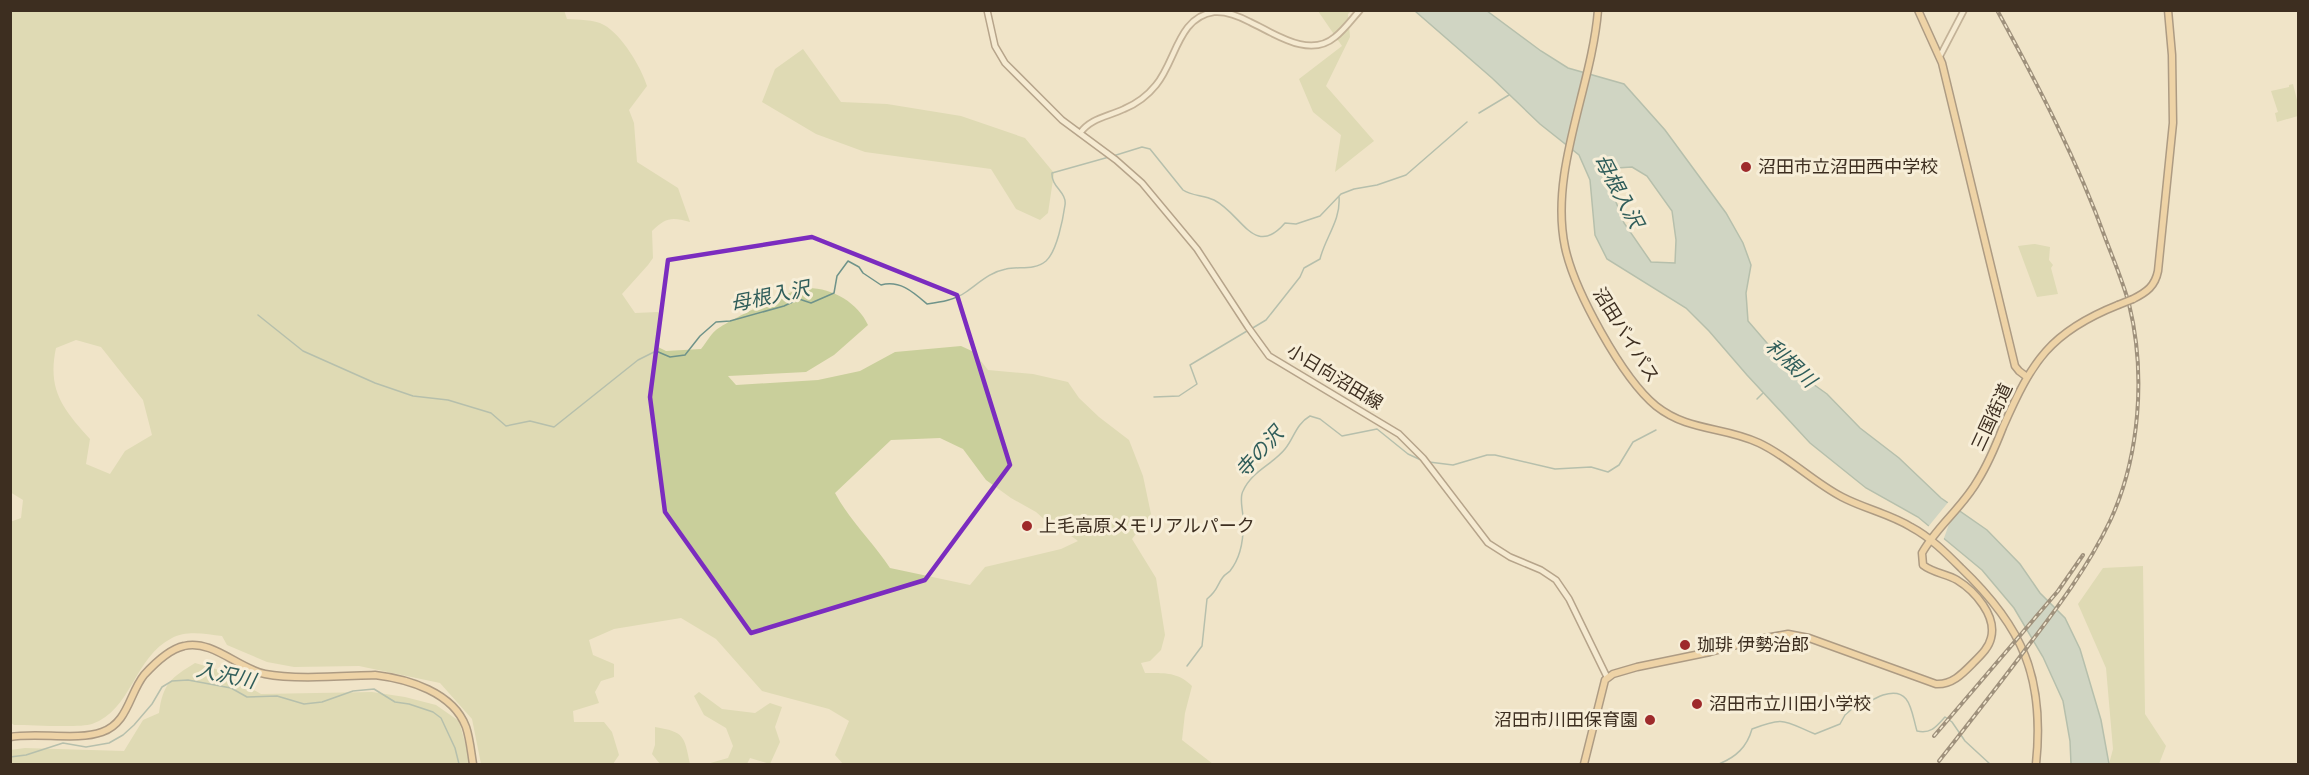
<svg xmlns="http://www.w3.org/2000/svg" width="2309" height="775" font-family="'Source Serif 4','Noto Sans JP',serif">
  <rect width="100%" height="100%" fill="#f0e4c8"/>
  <!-- green -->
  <g fill="#c9cf9b" fill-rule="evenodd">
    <path d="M11 10H564L567 19C578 20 594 19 604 25 622 35 641 67 647 86L629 110 634 123 637 162 678 188 690 222C672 217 666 217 652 231L653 258 648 265 622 294 635 313 658 312 662 317 658 347 666 351 701 349C706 343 710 335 716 330 727 321 795 287 808 288 833 288 858 303 868 325L834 355 806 372 728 376 736 385 818 380 860 371 895 352 961 346 974 352 988 370 1033 374 1068 382 1079 398 1099 417 1129 440 1143 476 1151 514 1132 539 1156 578 1165 635 1161 650 1150 661 1141 663 1145 673C1165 673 1178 672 1192 686L1185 713 1182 740 1213 764H843L835 755 849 721 829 709 762 691 716 639 681 618 614 629 589 640 593 655 614 664V677L601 681 595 692 599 703 573 711 574 722H604L612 732 619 755 613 764H481L472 719 440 683 359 666 294 667 267 662 227 645 222 636C207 634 186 630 172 638 134 657 132 710 92 724 80 728 31 725 14 725L10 722V522L21 518 23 500 10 492ZM76 340 101 347 116 366 143 400 152 435 125 451 110 474 86 464 90 439C63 409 47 390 56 348ZM940 438 963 449 986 480 1011 498 1036 512 1052 526 1063 530 1078 541 1061 549 985 567 970 585 890 568C873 542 850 521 835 493L891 440Z"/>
    <polygon points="1318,11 1351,11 1348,14 1350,37 1326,86 1374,141 1335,172 1341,135 1313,112 1299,79 1342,46"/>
    <polygon points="803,49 841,102 887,104 961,116 1025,138 1054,173 1048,213 1040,220 1016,209 991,169 865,152 816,134 762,102 775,69"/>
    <polygon points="2293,84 2298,104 2298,116 2277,122 2275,113 2278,112 2271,91 2289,87 2289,85"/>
    <polygon points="2035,244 2050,247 2049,260 2053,265 2051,268 2058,294 2037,297 2018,246"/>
    <polygon points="2143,566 2145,714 2166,746 2159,764 2109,764 2113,749 2106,668 2078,604 2103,568"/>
    <path d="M195 663 216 669 261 694 372 692 405 697 436 705 459 721 471 764H11L10 750 25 748 124 751 143 720 159 713C163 683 171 678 195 663Z"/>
    <polygon points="699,692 722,709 755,713 770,703 782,707 775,727 780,742 770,764 750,758 747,764 707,764 728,758 733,746 726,728 704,715 694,696"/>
    <path d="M655 727C685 732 684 736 690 764H660L652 754 655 745Z"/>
  </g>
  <!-- water -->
  <path fill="#a9c4bc" stroke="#6f938a" stroke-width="1.5" fill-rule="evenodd" d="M1415 11H1487L1541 51 1568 68 1624 84 1665 130 1726 213 1743 243 1751 265 1746 293 1748 321 1785 364 1827 394 1860 428 1899 458 1941 498 1987 530 2020 564 2040 593 2065 618 2080 649 2101 720 2109 764H2071L2070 741 2063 701 2043 657 2014 608 1982 570 1918 517 1866 488 1810 443 1747 375 1709 331 1686 308 1607 259 1595 235 1590 180 1579 155 1540 124 1492 78ZM1632 167 1647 176 1672 211 1676 240 1675 263 1651 262 1624 223 1613 194 1621 183 1617 168Z"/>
  <!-- pier -->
  <polygon fill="#f0e4c8" points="1950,500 1961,508 1949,524 1943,541 1928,527"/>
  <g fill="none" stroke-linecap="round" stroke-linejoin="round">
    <!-- stream -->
    <g stroke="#6f938a" stroke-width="1.5">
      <polyline points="1479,113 1509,95"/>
      <path d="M1113 156 1142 147 1150 149 1183 190C1192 196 1203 195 1214 200 1242 214 1254 259 1285 223L1296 224 1320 216 1341 194 1354 189 1377 185 1406 175 1467 122"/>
      <path d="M258 315 303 351 375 383 413 396 448 400 491 413 506 426 530 421 554 427 638 360 656 351 670 357 685 355 700 336 716 322 730 321 784 306 799 299 811 303 834 293 837 276 848 261 859 267 863 273 881 285C900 280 913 292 927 304 941 302 955 300 966 292 979 283 990 272 1006 269 1019 266 1034 271 1046 261 1057 251 1063 219 1065 205 1067 192 1051 187 1052 173L1109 157"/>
      <path d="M1251 329 1266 320 1300 277 1304 268 1320 259C1325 238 1341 220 1339 197"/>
      <polyline points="1154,397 1179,396 1197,384 1190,365 1247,331"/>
      <polyline points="1757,399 1763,393"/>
      <polyline points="1429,462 1453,465 1487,455 1495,455 1555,469 1591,467 1608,472 1619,465 1633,442 1656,430"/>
      <path d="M1187 666 1202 646 1207 599C1219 589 1216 586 1223 577 1225 574 1228 573 1230 571 1242 556 1244 536 1243 518 1243 510 1239 498 1243 491 1252 471 1272 465 1285 449 1294 438 1296 424 1310 416L1320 419 1342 436 1377 429 1408 454 1421 460"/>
      <polyline points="10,757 26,755 63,743 86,747 109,743 123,735 134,725 152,704 162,687 172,681 188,680 231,688 247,697 277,696 304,704 322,702 353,691 374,689 395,702 409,704 433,712 441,718 455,748 459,764"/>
      <path d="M1719 764C1736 757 1747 747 1752 729 1785 716 1784 721 1815 734L1840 724 1845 715 1861 701C1871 703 1874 698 1883 695 1911 686 1911 711 1917 731 1931 734 1936 727 1945 717L1952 722 1965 741 1990 764"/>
    </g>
    <defs>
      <g id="tertiary">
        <polyline points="1940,56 1964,10"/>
        <path d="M1080 133C1091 118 1107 117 1124 109 1136 104 1148 95 1156 85 1176 61 1178 17 1214 12 1227 11 1239 16 1250 22 1274 33 1309 59 1335 37 1344 30 1352 19 1360 10"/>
      </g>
      <polyline id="secondary" points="987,10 995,46 1005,63 1062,120 1116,160 1142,183 1197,249 1248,327 1269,356 1399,434 1423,458 1488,543 1510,557 1541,570 1556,580 1569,599 1607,677"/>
      <g id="trunk">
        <path d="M1598 10C1592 87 1549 171 1565 247 1574 290 1622 378 1656 406 1689 432 1723 426 1759 443 1789 457 1813 482 1842 497 1865 509 1890 514 1911 527 1930 537 1946 553 1961 568 2023 627 2045 678 2036 764"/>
        <polyline points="1918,10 1942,63 2015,366 2019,371 2027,377"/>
        <path d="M2133 299C2147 292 2155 286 2158 271L2173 123 2172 55 2168 10"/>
        <path d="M10 737C38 732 77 741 102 732 128 723 129 694 144 675 154 664 170 649 184 646 212 639 239 669 265 674 295 680 343 676 375 675 408 679 453 692 466 727 470 739 471 752 473 764"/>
        <path d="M1584 764 1605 680 1613 674 1637 667 1710 652 1760 639 1788 634 1809 638 1936 684C1953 685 1964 672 1975 661 1982 654 1989 647 1991 638 1997 616 1975 591 1957 580 1947 574 1933 573 1923 565L1922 553C1937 526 1963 507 1978 480 1988 464 1996 445 2003 427 2032 361 2050 332 2118 305"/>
      </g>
    </defs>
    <!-- tertiary casing -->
    <use href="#tertiary" stroke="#8d765c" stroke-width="8"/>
    <!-- secondary casing -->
    <use href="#secondary" stroke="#6f573f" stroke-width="8"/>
    <!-- trunk casing -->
    <use href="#trunk" stroke="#5b4430" stroke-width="9"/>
    <!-- tertiary -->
    <use href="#tertiary" stroke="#faf1dc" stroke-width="4.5"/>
    <!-- secondary -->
    <use href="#secondary" stroke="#faf1dc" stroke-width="5"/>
    <!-- trunk -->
    <use href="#trunk" stroke="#eabe7c" stroke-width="6"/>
    <defs>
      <g id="rail">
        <polyline points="1934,736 2058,591 2083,555"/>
        <path d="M1939 761C1969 723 1999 685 2028 646 2058 607 2088 567 2110 521 2140 457 2146 373 2129 304 2123 282 2114 261 2106 240 2077 160 2038 85 1997 10"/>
      </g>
    </defs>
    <!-- rail casing -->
    <use href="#rail" stroke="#3d2e20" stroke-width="4"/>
    <!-- rail -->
    <use href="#rail" stroke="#f7eed8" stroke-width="1.5" stroke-dasharray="4.5" stroke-linecap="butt"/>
    <defs>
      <polyline id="trunk-bridge" points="2118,305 2133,299"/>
    </defs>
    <!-- trunk-bridge casing -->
    <use href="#trunk-bridge" stroke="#5b4430" stroke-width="9" stroke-linecap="butt"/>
    <!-- trunk-bridge -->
    <use href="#trunk-bridge" stroke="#eabe7c" stroke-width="6"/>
  </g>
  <!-- marked area -->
  <path d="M0 0H2309V775H0ZM812 237 957 295 1010 465 925 580 751 633 665 512 650 397 668 260Z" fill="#f0e4c8" fill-opacity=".55" fill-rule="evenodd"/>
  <path fill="none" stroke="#7b2cbf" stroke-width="4.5" stroke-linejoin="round" d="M812 237 957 295 1010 465 925 580 751 633 665 512 650 397 668 260Z"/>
  <!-- markers -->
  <g fill="#9e2a2b" stroke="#f7eed8" stroke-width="2">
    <circle cx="1746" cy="167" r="6"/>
    <circle cx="1027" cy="526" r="6"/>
    <circle cx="1685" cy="645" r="6"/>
    <circle cx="1697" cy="704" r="6"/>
    <circle cx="1650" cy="720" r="6"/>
  </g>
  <g text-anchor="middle" stroke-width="6" stroke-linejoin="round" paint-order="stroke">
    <!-- poi labels -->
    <g font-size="18" fill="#3d2e20" stroke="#f7eed8" text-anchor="start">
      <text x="1758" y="173">沼田市立沼田西中学校</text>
      <text x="1039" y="532">上毛高原メモリアルパーク</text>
      <text x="1697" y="651">珈琲 伊勢治郎</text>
      <text x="1709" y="710">沼田市立川田小学校</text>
      <text x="1638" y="726" text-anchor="end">沼田市川田保育園</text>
    </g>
    <!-- street labels -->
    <g font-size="18" fill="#3d2e20" stroke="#f7eed8">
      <text transform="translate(1626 335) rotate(58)" y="6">沼田バイパス</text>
      <text transform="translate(1335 377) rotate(31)" y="6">小日向沼田線</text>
      <text transform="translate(1992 417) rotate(-65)" y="6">三国街道</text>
    </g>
    <!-- water labels -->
    <g font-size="20" font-style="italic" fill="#2f5d5a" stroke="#f7eed8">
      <text transform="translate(1619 191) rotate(62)" y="7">母根入沢</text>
      <text transform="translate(770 296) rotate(-12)" y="7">母根入沢</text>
      <text transform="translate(1791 363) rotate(43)" y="7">利根川</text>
      <text transform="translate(1259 452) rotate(-48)" y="7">寺の沢</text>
      <text transform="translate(226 675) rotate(12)" y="7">入沢川</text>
    </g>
  </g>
  <!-- border -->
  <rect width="2309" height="775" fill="none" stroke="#3d2e20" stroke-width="24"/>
</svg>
